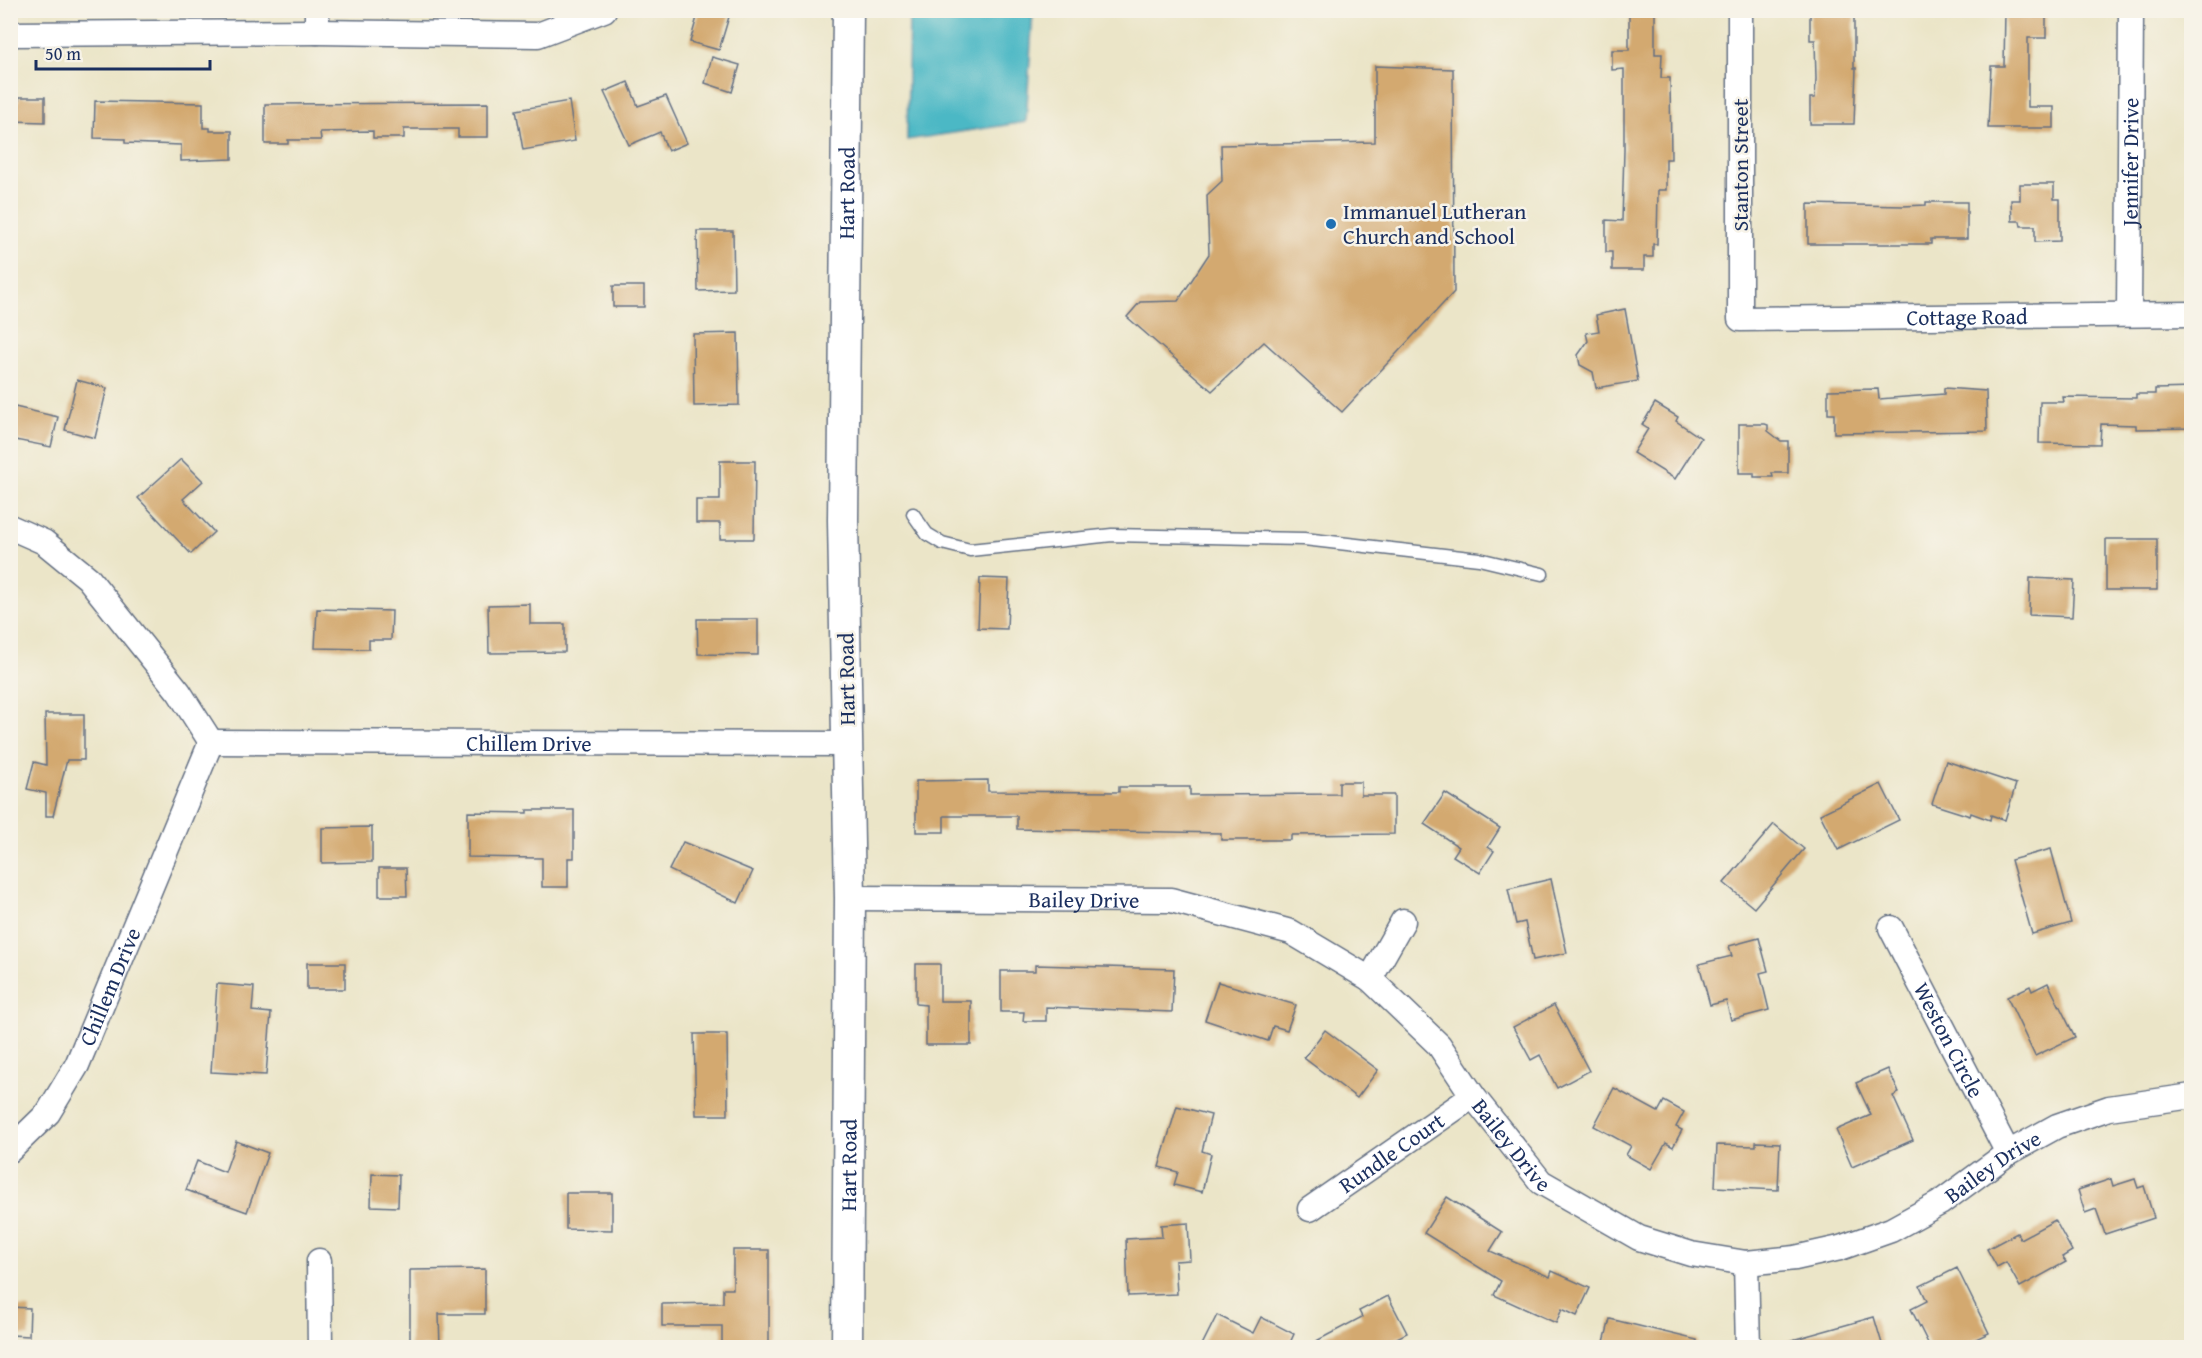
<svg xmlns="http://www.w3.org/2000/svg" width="2202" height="1358" font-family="'Gentium Book Plus',serif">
  <rect width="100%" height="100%" fill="#f7f3e8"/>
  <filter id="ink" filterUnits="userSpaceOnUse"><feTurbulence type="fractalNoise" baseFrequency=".0167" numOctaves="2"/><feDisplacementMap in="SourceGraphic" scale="12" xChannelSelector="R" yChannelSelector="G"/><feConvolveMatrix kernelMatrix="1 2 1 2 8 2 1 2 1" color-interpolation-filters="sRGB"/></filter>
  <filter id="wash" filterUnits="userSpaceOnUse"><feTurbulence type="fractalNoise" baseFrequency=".008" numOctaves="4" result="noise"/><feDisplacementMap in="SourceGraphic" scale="24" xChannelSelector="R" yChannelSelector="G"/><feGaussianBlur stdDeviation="1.35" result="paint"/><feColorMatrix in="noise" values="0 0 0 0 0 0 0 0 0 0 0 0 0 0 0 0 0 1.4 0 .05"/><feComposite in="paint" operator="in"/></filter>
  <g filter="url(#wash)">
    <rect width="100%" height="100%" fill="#ebe5c8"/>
    <!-- water -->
    <polygon fill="#4bb8c5" stroke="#337492" stroke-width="1.5" points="909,11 1033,11 1026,122 907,140"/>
    <g id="blocks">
      <!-- building -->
      <g fill="#d3a96f">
        <polygon points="699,10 731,10 719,50 690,42"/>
        <polygon points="1629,10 1655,10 1655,54 1662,54 1661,78 1670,78 1671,159 1666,159 1666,190 1658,190 1657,244 1653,244 1653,257 1644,257 1644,270 1612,270 1612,252 1606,252 1606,220 1622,221 1624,150 1624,69 1612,70 1612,50 1629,50"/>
        <polygon points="1816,10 1852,10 1854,14 1854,68 1856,68 1854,124 1810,124 1810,98 1815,98 1816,79 1815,40 1810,40 1810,14 1816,14"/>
        <polygon points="2005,10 2046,10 2046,38 2028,38 2028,107 2054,107 2054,128 1988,128 1991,66 2004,66"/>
        <polygon points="712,57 740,65 732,92 705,83"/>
        <polygon points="1375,66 1453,69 1454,292 1342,412 1264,342 1212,391 1127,317 1140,302 1178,301 1209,254 1207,195 1222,181 1221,145 1375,142"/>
        <polygon points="628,82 638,106 666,96 687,143 668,151 660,132 629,145 604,92"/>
        <polygon points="19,97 45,97 45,122 10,121 10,101 19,101"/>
        <polygon points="95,101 203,103 203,128 210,128 210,131 232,131 232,159 181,161 181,145 125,143 125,139 94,138"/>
        <polygon points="569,101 575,141 523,150 516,110"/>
        <polygon points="488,103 488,137 458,137 458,129 404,129 404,138 373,138 373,131 320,132 321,140 288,140 288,144 265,144 265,104"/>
        <polygon points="2020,184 2054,184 2054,199 2060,199 2060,241 2035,242 2035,226 2021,226 2020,221 2012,221 2011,200 2020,200"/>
        <polygon points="1926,202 1967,202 1967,239 1931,239 1931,244 1808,244 1808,204 1903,206 1926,205"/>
        <polygon points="697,231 733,231 734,290 698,291"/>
        <rect x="613" y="286" width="31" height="21"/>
        <polygon points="1625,309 1638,381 1596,388 1593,372 1580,365 1578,355 1588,341 1586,333 1599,331 1596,315"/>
        <polygon points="738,333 739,405 694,406 693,334"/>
        <polygon points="77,380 107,388 95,438 65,430"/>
        <polygon points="1944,388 1986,391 1987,431 1834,433 1834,414 1828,414 1828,390 1878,389 1879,399 1944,394"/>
        <polygon points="2192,388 2192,428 2136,429 2136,425 2101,424 2100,444 2039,443 2040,402 2064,402 2063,397 2136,398 2136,394 2155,394 2155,389"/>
        <polygon points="1655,403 1678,417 1676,421 1701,438 1675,479 1633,453 1648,429 1642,425"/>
        <polygon points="15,407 58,417 51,447 10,439"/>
        <polygon points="1739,424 1765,424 1768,425 1768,431 1781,441 1788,441 1788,473 1772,473 1773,477 1754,477 1754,473 1739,473"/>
        <polygon points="181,459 203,481 183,499 214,532 191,554 138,498"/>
        <polygon points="720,461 755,461 754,539 720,539 720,523 696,523 696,500 720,500"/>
        <rect x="2106" y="539" width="51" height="51"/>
        <polygon points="980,578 1009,579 1007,629 978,628"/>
        <polygon points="2030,578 2074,580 2072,617 2029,615"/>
        <polygon points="530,604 530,624 565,624 565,652 489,653 488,605"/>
        <polygon points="317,609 392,611 391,640 369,640 369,649 315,648"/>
        <polygon points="697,619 758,619 758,655 698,654"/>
        <polygon points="45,714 84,714 84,760 67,760 53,816 46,816 46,793 27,789 34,762 46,765"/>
        <polygon points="1946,761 2016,784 2005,820 1991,815 1990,820 1971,813 1970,816 1932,804"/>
        <polygon points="988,780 988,791 1119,792 1119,787 1190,787 1190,795 1339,794 1339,782 1361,782 1361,795 1394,795 1394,834 1291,835 1291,840 1221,840 1221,833 1017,829 1017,816 944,816 944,832 916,832 916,781"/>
        <polygon points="1881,784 1899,820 1838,850 1820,814"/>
        <polygon points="1445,793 1500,828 1488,847 1494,851 1480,873 1453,856 1459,847 1424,824"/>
        <polygon points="527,810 574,810 574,858 568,858 568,887 542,887 542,858 468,857 468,812 527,813"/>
        <polygon points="1774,824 1804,849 1754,908 1724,883"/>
        <polygon points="372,827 372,862 322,863 322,828"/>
        <polygon points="683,842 753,871 738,903 669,870"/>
        <polygon points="2051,849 2071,923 2032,934 2011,860"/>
        <polygon points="379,868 406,868 407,896 379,896"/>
        <polygon points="1551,879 1567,953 1533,960 1525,922 1516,924 1508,889"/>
        <polygon points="1759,938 1768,971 1760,973 1769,1010 1731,1020 1726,1001 1710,1005 1699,964 1732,956 1729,946"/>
        <rect x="307" y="963" width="38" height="26"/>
        <polygon points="916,964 940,964 940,1001 971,1001 971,1045 926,1045 926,1005 916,1004"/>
        <polygon points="1035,965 1174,969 1172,1012 1046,1007 1046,1021 1023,1021 1024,1012 1001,1012 1001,971 1035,971"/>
        <polygon points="1218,982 1296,1005 1287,1030 1273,1026 1268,1041 1205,1020"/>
        <polygon points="2048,983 2075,1037 2035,1056 2007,997 2030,986 2032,991"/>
        <polygon points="217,984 254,987 252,1011 271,1013 266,1075 211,1072"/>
        <polygon points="1554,1005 1589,1071 1557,1088 1540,1055 1531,1060 1513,1027"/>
        <polygon points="1325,1030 1378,1070 1357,1098 1304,1058"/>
        <polygon points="694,1034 727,1034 728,1115 696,1115"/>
        <polygon points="1888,1069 1899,1093 1893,1096 1913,1140 1852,1167 1836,1130 1871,1115 1856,1083"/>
        <polygon points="1614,1088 1658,1112 1664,1101 1684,1112 1676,1127 1682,1130 1673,1147 1666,1143 1651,1169 1626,1155 1631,1146 1594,1126"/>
        <polygon points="1177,1106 1211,1115 1202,1151 1211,1154 1202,1192 1174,1185 1178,1172 1159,1167"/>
        <polygon points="236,1141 268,1153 247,1212 186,1190 197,1161 225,1172"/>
        <polygon points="1756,1142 1780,1143 1778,1190 1715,1187 1717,1145 1756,1146"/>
        <polygon points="372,1174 399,1175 398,1207 371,1206"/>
        <polygon points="2111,1179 2113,1186 2135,1179 2138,1188 2144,1186 2154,1218 2105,1234 2096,1209 2085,1213 2078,1190"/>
        <polygon points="566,1193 612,1193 612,1230 566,1229"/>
        <polygon points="1447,1197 1502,1232 1490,1251 1550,1277 1552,1271 1590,1288 1577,1316 1562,1309 1556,1323 1494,1295 1501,1281 1424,1233"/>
        <polygon points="2055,1220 2072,1251 2062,1257 2066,1262 2020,1287 2006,1262 1997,1267 1987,1249 2017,1233 2020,1239"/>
        <polygon points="1188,1223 1190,1260 1175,1261 1177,1294 1128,1296 1126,1239 1162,1237 1161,1225"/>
        <polygon points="733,1250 769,1250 769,1347 722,1347 722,1326 662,1326 662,1304 723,1303 723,1289 733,1289"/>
        <polygon points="1957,1268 1989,1333 1959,1347 1930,1347 1911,1309 1927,1301 1920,1286"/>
        <polygon points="485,1269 485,1314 439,1314 440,1347 410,1347 410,1270"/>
        <polygon points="1388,1296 1407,1333 1379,1347 1305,1347 1362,1317 1359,1311"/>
        <polygon points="10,1307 30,1308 29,1336 10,1335"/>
        <polygon points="1217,1315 1253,1333 1261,1317 1294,1334 1288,1347 1201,1347"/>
        <polygon points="1874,1317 1883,1347 1786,1347 1785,1342"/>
        <polygon points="1610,1319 1697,1340 1696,1347 1616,1347 1616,1345 1604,1342"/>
      </g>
    </g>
  </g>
  <g filter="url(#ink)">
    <use href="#blocks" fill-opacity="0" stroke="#646f83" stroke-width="1.5"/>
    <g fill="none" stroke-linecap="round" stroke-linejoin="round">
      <defs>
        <polyline id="service" points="913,514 927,534 942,543 970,550 1112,535 1304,539 1479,559 1542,574"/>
        <g id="minor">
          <path id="s1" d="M1740 10V319L2192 314"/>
          <polyline points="317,32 317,10"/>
          <polyline points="10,34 317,32 538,35 604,10"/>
          <path id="s2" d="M2129 314 2131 10"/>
          <polyline points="10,527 44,542 88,578 179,692 211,742"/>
          <path id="s3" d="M211 742 847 744"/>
          <path id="s4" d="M850 898 1171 900 1291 932 1370 979 1439 1045 1473 1096 1541 1182 1639 1238 1691 1254 1746 1263 1795 1258 1840 1248 1891 1230 1940 1203 2008 1153 2057 1126 2109 1108 2192 1096"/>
          <path id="s5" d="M1891 928 2008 1153"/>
          <polyline points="1370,979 1403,921"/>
          <path id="s6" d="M10 1150 48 1113 77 1065 211 742"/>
          <path id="s7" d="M1310 1209 1473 1096"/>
          <polyline points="319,1261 320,1348"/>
          <polyline points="1746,1263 1748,1348"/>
        </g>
        <g id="tertiary">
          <path id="s8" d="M847 1348 850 898 843 520 848 10"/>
        </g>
      </defs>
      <!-- service casing -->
      <use href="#service" stroke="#646f83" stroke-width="15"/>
      <!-- minor casing -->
      <use href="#minor" stroke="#646f83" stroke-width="27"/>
      <!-- tertiary casing -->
      <use href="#tertiary" stroke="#646f83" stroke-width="33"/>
      <!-- service -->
      <use href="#service" stroke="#fff" stroke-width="12"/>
      <!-- minor -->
      <use href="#minor" stroke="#fff" stroke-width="24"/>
      <!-- tertiary -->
      <use href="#tertiary" stroke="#fff" stroke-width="30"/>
    </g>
  </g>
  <!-- markers -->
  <circle fill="#1f6fb2" stroke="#f7f3e8" stroke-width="2" cx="1331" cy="224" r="6"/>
  <g text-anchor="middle" stroke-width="5" stroke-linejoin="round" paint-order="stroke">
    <!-- street labels -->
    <g font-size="22" fill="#1b2f5e" stroke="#f7f3e8">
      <text dy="8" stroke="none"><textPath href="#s2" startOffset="152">Jennifer Drive</textPath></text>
      <text transform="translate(1740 165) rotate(-90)" y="8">Stanton Street</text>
      <text dy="8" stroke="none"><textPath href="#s8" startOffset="1155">Hart Road</textPath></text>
      <text dy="8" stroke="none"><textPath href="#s1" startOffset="536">Cottage Road</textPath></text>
      <text transform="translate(846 679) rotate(-91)" y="8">Hart Road</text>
      <text dy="8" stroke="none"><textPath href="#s3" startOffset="318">Chillem Drive</textPath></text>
      <text dy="8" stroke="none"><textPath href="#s4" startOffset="234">Bailey Drive</textPath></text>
      <text dy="8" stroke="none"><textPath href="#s6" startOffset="194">Chillem Drive</textPath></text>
      <text dy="8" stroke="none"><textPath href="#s5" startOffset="126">Weston Circle</textPath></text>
      <text dy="8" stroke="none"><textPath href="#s4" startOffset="756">Bailey Drive</textPath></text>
      <text dy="8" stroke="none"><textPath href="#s7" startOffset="99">Rundle Court</textPath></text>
      <text dy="8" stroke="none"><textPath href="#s8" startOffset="183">Hart Road</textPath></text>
      <text dy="8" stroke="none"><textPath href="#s4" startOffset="1296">Bailey Drive</textPath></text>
    </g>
    <!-- poi labels -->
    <g font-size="22" fill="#1b2f5e" stroke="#f7f3e8" text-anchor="start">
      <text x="1343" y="219">Immanuel Lutheran<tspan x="1343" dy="25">Church and School</tspan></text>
    </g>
  </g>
  <!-- margin -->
  <rect width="2202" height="1358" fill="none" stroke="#f7f3e8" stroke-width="36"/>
  <!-- scale -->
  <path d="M36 60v9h174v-9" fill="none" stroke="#1b2f5e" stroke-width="3"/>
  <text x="45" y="60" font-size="18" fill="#1b2f5e" stroke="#f7f3e8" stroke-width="4.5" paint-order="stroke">50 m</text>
</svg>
